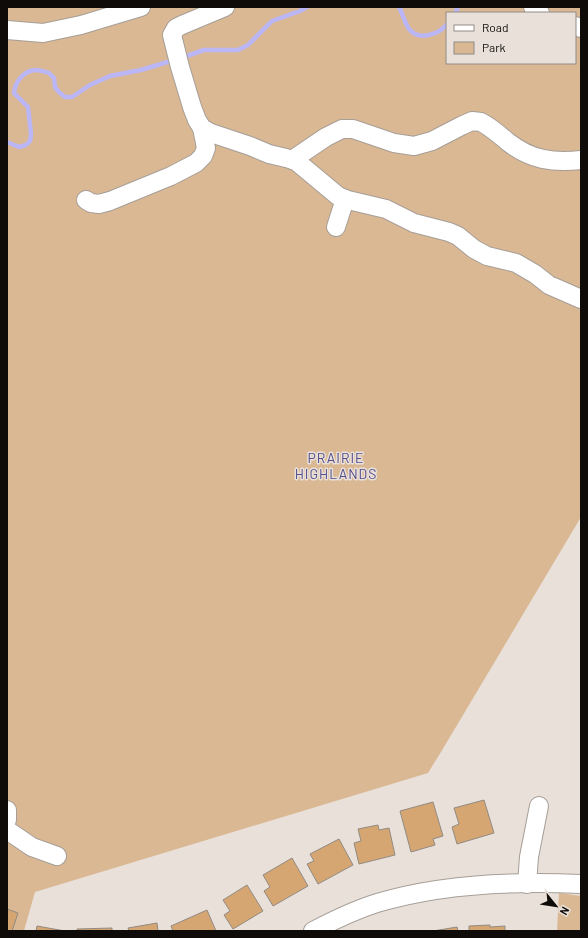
<svg xmlns="http://www.w3.org/2000/svg" width="588" height="938" font-family="Barlow,sans-serif">
  <rect width="100%" height="100%" fill="#e9e1d9"/>
  <!-- green -->
  <g fill="#dab894" fill-rule="evenodd">
    <path d="M7 7H581V517L441 752 428 773 35 892 24 931H7ZM447 13H575V63H447Z"/>
    <polygon points="559,893 581,896 581,931 557,931"/>
  </g>
  <g fill="none" stroke-linecap="round" stroke-linejoin="round">
    <!-- stream -->
    <g stroke="#bbb6f5" stroke-width="4.5">
      <path d="M399 7C402 12 406 27 410 30 419 41 440 34 447 24"/>
      <polyline points="455,13 458,7"/>
      <polyline points="181,58 204,50 238,50 248,45 272,21 300,11 307,7"/>
      <path d="M7 142 19 147 26 145 30 141 31 134 28 107 14 93C15 82 24 70 36 70 41 70 45 72 49 73L54 78 55 87 59 92 65 97H72L90 85 110 76 141 70 174 60"/>
    </g>
  </g>
  <!-- building -->
  <g fill="#d6a672" stroke="#918a83">
    <polygon points="484,800 494,833 457,844 452,827 459,824 454,808"/>
    <polygon points="433,802 443,836 433,839 435,845 411,852 400,811"/>
    <polygon points="378,825 379,830 389,828 395,855 359,864 354,843 361,841 358,829"/>
    <polygon points="339,839 353,865 318,884 307,864 314,861 310,854"/>
    <polygon points="292,858 308,886 273,906 264,891 270,887 263,875"/>
    <polygon points="247,885 263,911 233,929 224,915 230,911 223,900"/>
    <polygon points="7,909 18,913 12,931 7,931"/>
    <polygon points="207,910 216,931 173,931 171,926"/>
    <polygon points="157,923 158,931 129,931 128,928"/>
    <polygon points="490,925 490,927 505,926 505,931 469,931 469,926"/>
    <polygon points="37,926 65,931 36,931"/>
    <polygon points="457,927 458,931 433,931"/>
    <polygon points="112,928 112,931 77,931 77,929"/>
  </g>
  <g fill="none" stroke-linecap="round" stroke-linejoin="round">
    <defs>
      <g id="minor">
        <polyline points="225,7 182,25 176,28 172,35 180,67 192,107 197,120 202,128 211,133 250,146 269,154 286,158 296,161 338,196 348,200 386,209 414,223 449,232 458,236 474,249 487,256 516,263 535,274 549,285 581,299"/>
        <polyline points="533,7 540,13"/>
        <polyline points="575,26 581,28"/>
        <polyline points="7,30 43,33 81,25 141,7"/>
        <path d="M292 160 326 137 342 129H353L394 143 414 146 432 141 461 126 472 121 481 122 486 125C494 130 501 136 508 142 531 160 553 163 581 160"/>
        <polyline points="86,200 91,203 99,204 110,201 171,176 196,163 203,156 206,148 202,128"/>
        <polyline points="336,227 345,199"/>
        <polyline points="7,810 7,820"/>
        <polyline points="7,830 32,847 57,856"/>
        <polyline points="527,884 529,857 539,806"/>
        <path d="M313 931C334 920 355 910 377 903 440 884 516 881 581 884"/>
      </g>
    </defs>
    <!-- minor casing -->
    <use href="#minor" stroke="#a69e97" stroke-width="20"/>
    <!-- minor -->
    <use href="#minor" stroke="#fff" stroke-width="18"/>
  </g>
  <g text-anchor="middle" stroke-width="3" stroke-linejoin="round" paint-order="stroke">
    <!-- quarter labels -->
    <g font-size="14" letter-spacing="1" fill="#534b8a" stroke="#e9e1d9">
      <text x="336" y="463">PRAIRIE<tspan x="336" dy="16">HIGHLANDS</tspan></text>
    </g>
  </g>
  <!-- border -->
  <rect width="588" height="938" fill="none" stroke="#0e0b09" stroke-width="16"/>
  <!-- legend -->
  <rect x="446" y="12" width="130" height="52" fill="#e9e1d9" stroke="#918b86"/>
  <rect x="454" y="25" width="20" height="6" fill="#ffffff" stroke="#918b86"/>
  <text x="482" y="32" font-size="12" fill="#0e0b09">Road</text>
  <rect x="454" y="42" width="20" height="12" fill="#dab894" stroke="#918b86"/>
  <text x="482" y="52" font-size="12" fill="#0e0b09">Park</text>
  <!-- north arrow -->
  <g transform="translate(556 906) rotate(120)" stroke="#e9e1d9" stroke-width="3" paint-order="stroke">
  <path d="M0-3L7 15L0 10L-7 15Z" fill="#0e0b09"/>
  <text y="-6" font-size="11" font-weight="bold" text-anchor="middle" fill="#0e0b09">N</text>
  </g>
</svg>
